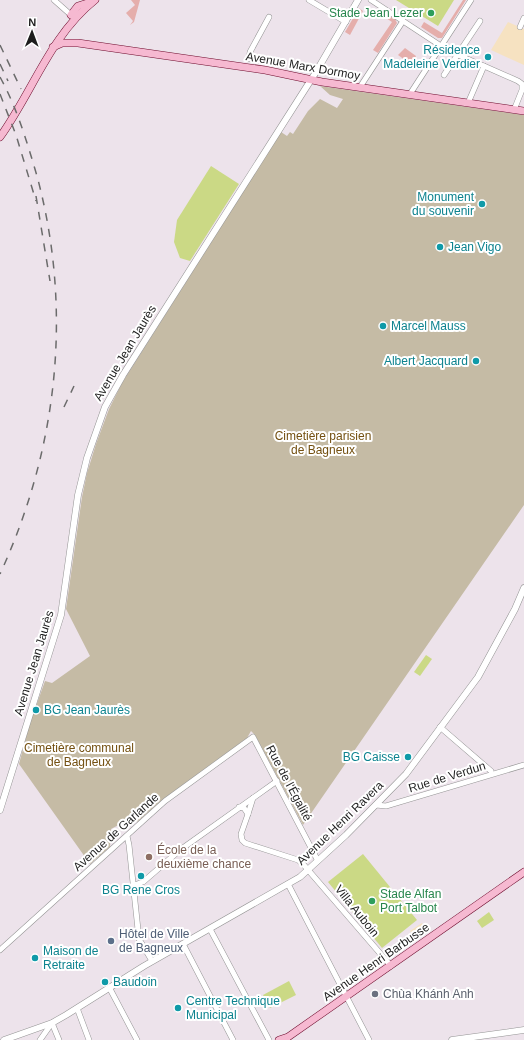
<svg xmlns="http://www.w3.org/2000/svg" width="524" height="1040" font-family="Arial,sans-serif">
  <rect width="100%" height="100%" fill="#ede3eb"/>
  <!-- grass -->
  <g fill="#e5aeab">
    <polygon points="131,0 140,0 134,22 130,25 133,21 126,13 135,5"/>
    <polygon points="463,0 466,0 442,38 438,38 421,27 424,22 442,33"/>
    <polygon points="359,8 363,11 350,35 345,32"/>
    <polygon points="385,12 395,19 397,23 378,53 373,50 392,22 383,16"/>
    <polygon points="405,48 416,56 412,65 398,55"/>
  </g>
  <!-- cemetery -->
  <polygon fill="#c5bba5" points="320,86 524,115 524,505 303,825 255,735 251,731 247,738 162,800 137,822 130,819 111,829 110,847 90,864 19,764 29,726 45,681 52,683 90,656 66,609 82,497 87,473 96,444 109,409 122,383 281,132 287,136 290,132 293,134 308,111 320,99 337,108 343,99 330,95"/>
  <!-- park -->
  <g fill="#f6e2c1">
    <polygon points="508,22 524,29 524,65 491,50"/>
    <polygon points="422,923 427,931 416,939 410,931"/>
  </g>
  <!-- pitch -->
  <g fill="#cbd985">
    <polygon points="396,0 454,0 438,26"/>
    <polygon points="211,166 239,184 190,261 180,258 174,242 177,220"/>
    <polygon points="426,655 432,659 420,676 414,672"/>
    <polygon points="363,854 417,920 382,948 328,882"/>
    <polygon points="489,912 494,920 482,928 477,921"/>
    <polygon points="289,981 296,995 270,1008 263,995"/>
  </g>
  <g fill="none" stroke-linecap="round" stroke-linejoin="round">
    <defs>
      <g id="minor">
        <polyline points="54,0 71,15"/>
        <polyline points="309,0 346,22"/>
        <polyline points="371,0 441,46"/>
        <polyline points="520,27 524,18"/>
        <polyline points="458,55 484,66"/>
        <polyline points="249,59 250,52 269,17"/>
        <polyline points="444,75 480,21"/>
        <polyline points="360,87 403,21"/>
        <polyline points="410,94 471,0"/>
        <polyline points="468,103 484,66 518,81 522,84 522,90 514,110"/>
        <polyline points="440,727 491,771"/>
        <polyline points="376,805 386,806 524,765"/>
        <polyline points="239,807 244,808 248,814 241,834 242,840 245,843 298,860 303,864 391,966"/>
        <polyline points="248,814 253,798"/>
        <polyline points="127,836 129,845 139,939 152,961"/>
        <polyline points="288,884 369,1040"/>
        <polyline points="134,885 143,882 180,850 277,781"/>
        <polyline points="210,929 269,1040"/>
        <polyline points="183,944 233,1040"/>
        <polyline points="0,950 165,801 253,737 318,861"/>
        <polyline points="109,987 137,1040"/>
        <polyline points="77,1008 89,1040"/>
        <polyline points="52,1023 59,1040"/>
        <polyline points="40,1040 52,1023"/>
      </g>
      <g id="tertiary">
        <polyline points="0,810 61,615 78,495 87,458 105,407 123,375 316,72 358,0"/>
        <polyline points="4,1040 52,1023 66,1015 144,966 300,877 346,835 406,774 478,677 515,609 524,588"/>
        <polyline points="452,1040 524,1030"/>
      </g>
      <g id="secondary">
        <polyline points="71,15 78,6 91,2"/>
        <polyline points="53,47 62,43 78,43 265,70 322,82 524,111"/>
        <path d="M0 137C33 91 50 36 95 0"/>
        <polyline points="279,1040 288,1037 524,872"/>
      </g>
    </defs>
    <!-- minor casing -->
    <use href="#minor" stroke="#949494" stroke-width="6"/>
    <!-- tertiary casing -->
    <use href="#tertiary" stroke="#949494" stroke-width="7"/>
    <!-- secondary casing -->
    <use href="#secondary" stroke="#6d0b2c" stroke-width="8"/>
    <!-- minor -->
    <use href="#minor" stroke="#fff" stroke-width="5"/>
    <!-- tertiary -->
    <use href="#tertiary" stroke="#fff" stroke-width="6"/>
    <!-- secondary -->
    <use href="#secondary" stroke="#f6b9d1" stroke-width="7"/>
    <!-- rail -->
    <g stroke="#6b6b6b" stroke-width="1.5" stroke-dasharray="8 8" stroke-linecap="butt">
      <polyline points="0,45 21,89"/>
      <polyline points="0,64 8,81"/>
      <path d="M0 77C17 108 27 142 37 176 73 310 58 448 0 574"/>
      <polyline points="0,94 16,135 36,201"/>
      <polyline points="36,196 50,281"/>
      <polyline points="64,407 74,386"/>
    </g>
  </g>
  <!-- markers -->
  <g fill="#2e9e5b" stroke="#fff" stroke-width="1.5">
    <circle cx="431" cy="13" r="4"/>
    <circle cx="372" cy="901" r="4"/>
  </g>
  <g fill="#0f9aa8" stroke="#fff" stroke-width="1.5">
    <circle cx="488" cy="57" r="4"/>
    <circle cx="482" cy="204" r="4"/>
    <circle cx="440" cy="247" r="4"/>
    <circle cx="383" cy="326" r="4"/>
    <circle cx="476" cy="361" r="4"/>
    <circle cx="36" cy="710" r="4"/>
    <circle cx="408" cy="757" r="4"/>
    <circle cx="141" cy="876" r="4"/>
    <circle cx="35" cy="958" r="4"/>
    <circle cx="105" cy="982" r="4"/>
    <circle cx="178" cy="1008" r="4"/>
  </g>
  <circle fill="#8d6e63" stroke="#fff" stroke-width="1.5" cx="149" cy="857" r="4"/>
  <circle fill="#5c6f8a" stroke="#fff" stroke-width="1.5" cx="111" cy="941" r="4"/>
  <circle fill="#6b7280" stroke="#fff" stroke-width="1.5" cx="375" cy="994" r="4"/>
  <g text-anchor="middle" stroke-width="4" stroke-linejoin="round" paint-order="stroke">
    <!-- leisure labels -->
    <g font-size="12" fill="#27864d" stroke="#fff" text-anchor="end">
      <text x="423" y="17">Stade Jean Lezer</text>
      <text x="380" y="898" text-anchor="start">Stade Alfan<tspan x="380" dy="14">Port Talbot</tspan></text>
    </g>
    <!-- culture labels -->
    <g font-size="12" fill="#0d838f" stroke="#fff" text-anchor="start">
      <text x="480" y="54" text-anchor="end">Résidence<tspan x="480" dy="14">Madeleine Verdier</tspan></text>
      <text x="474" y="201" text-anchor="end">Monument<tspan x="474" dy="14">du souvenir</tspan></text>
      <text x="448" y="251">Jean Vigo</text>
      <text x="391" y="330">Marcel Mauss</text>
      <text x="468" y="365" text-anchor="end">Albert Jacquard</text>
      <text x="44" y="714">BG Jean Jaurès</text>
      <text x="400" y="761" text-anchor="end">BG Caisse</text>
      <text x="141" y="894" text-anchor="middle">BG Rene Cros</text>
      <text x="43" y="955">Maison de<tspan x="43" dy="14">Retraite</tspan></text>
      <text x="113" y="986">Baudoin</text>
      <text x="186" y="1005">Centre Technique<tspan x="186" dy="14">Municipal</tspan></text>
    </g>
    <!-- street labels -->
    <g font-size="12" fill="#1d1d1d" stroke="#fff">
      <text transform="translate(303 66) rotate(10)" y="4">Avenue Marx Dormoy</text>
      <text transform="translate(125 353) rotate(-59)" y="4">Avenue Jean Jaurès</text>
      <text transform="translate(34 663) rotate(-73)" y="4">Avenue Jean Jaurès</text>
      <text transform="translate(447 777) rotate(-17)" y="4">Rue de Verdun</text>
      <text transform="translate(289 783) rotate(62)" y="4">Rue de l'Égalité</text>
      <text transform="translate(340 823) rotate(-44)" y="4">Avenue Henri Ravera</text>
      <text transform="translate(116 832) rotate(-42)" y="4">Avenue de Garlande</text>
      <text transform="translate(357 911) rotate(51)" y="4">Villa Auboin</text>
      <text transform="translate(376 962) rotate(-35)" y="4">Avenue Henri Barbusse</text>
    </g>
    <!-- park labels -->
    <g font-size="12" fill="#745011" stroke="#fff">
      <text x="323" y="440">Cimetière parisien<tspan x="323" dy="14">de Bagneux</tspan></text>
      <text x="79" y="752">Cimetière communal<tspan x="79" dy="14">de Bagneux</tspan></text>
    </g>
    <!-- education labels -->
    <g font-size="12" fill="#785e54" stroke="#fff" text-anchor="start">
      <text x="157" y="854">École de la<tspan x="157" dy="14">deuxième chance</tspan></text>
    </g>
    <!-- service labels -->
    <g font-size="12" fill="#4e5e75" stroke="#fff" text-anchor="start">
      <text x="119" y="938">Hôtel de Ville<tspan x="119" dy="14">de Bagneux</tspan></text>
    </g>
    <!-- worship labels -->
    <g font-size="12" fill="#5b616d" stroke="#fff" text-anchor="start">
      <text x="383" y="998">Chùa Khánh Anh</text>
    </g>
  </g>
  <!-- north arrow -->
  <g transform="translate(32 32) rotate(1)" stroke="#ffffff" stroke-width="3" paint-order="stroke">
  <path d="M0-3L7 15L0 10L-7 15Z" fill="#1d1d1d"/>
  <text y="-6" font-size="11" font-weight="bold" text-anchor="middle" fill="#1d1d1d">N</text>
  </g>
</svg>
